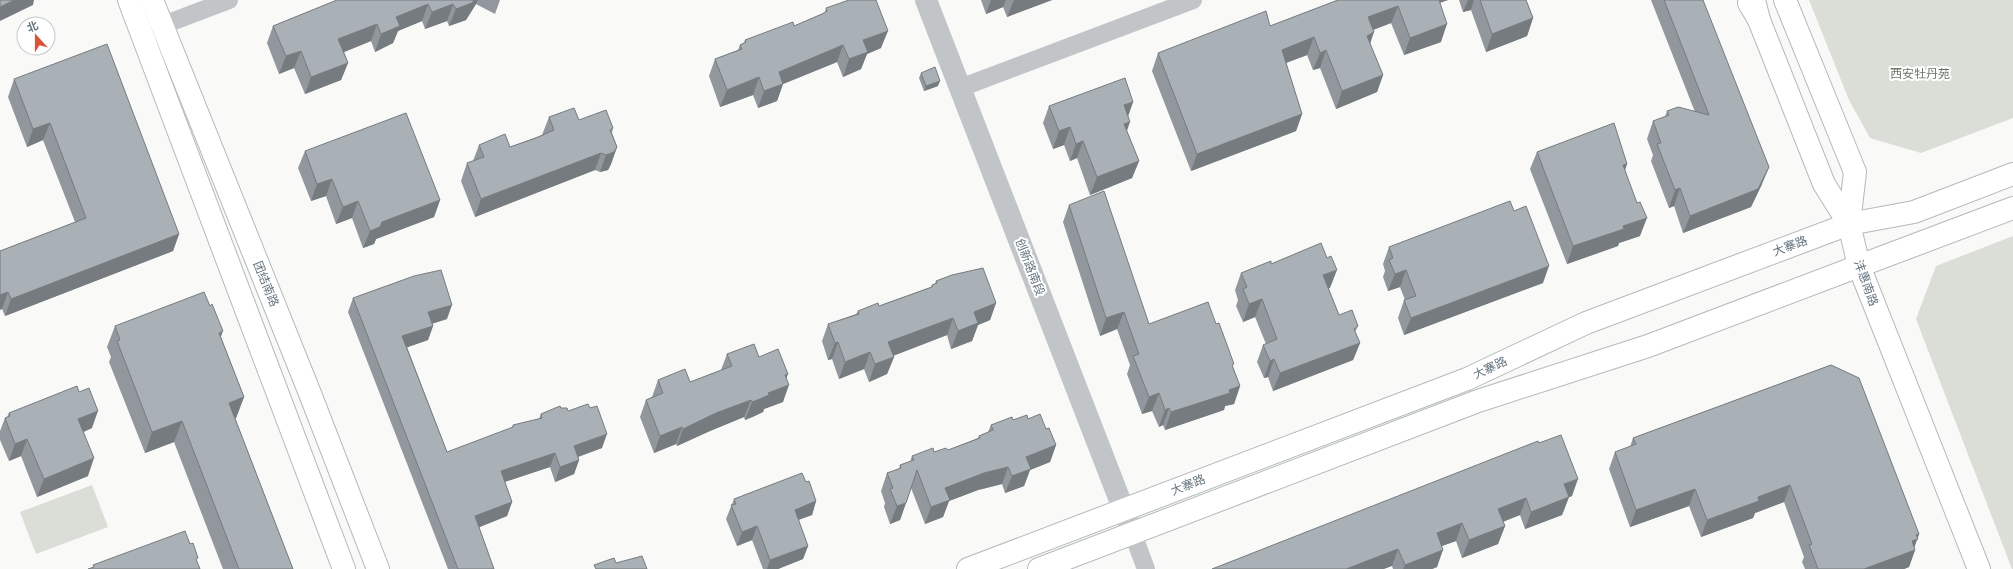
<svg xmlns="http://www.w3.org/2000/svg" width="2013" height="569" font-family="'Open Sans','Noto Sans SC',sans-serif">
  <rect width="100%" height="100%" fill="#f9f9f7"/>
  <!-- green -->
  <g fill="#daded7">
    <polygon points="1809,0 2013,0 2013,118 1921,153 1870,138 1849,100"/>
    <polygon points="2013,236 2013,569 2012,569 1916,319 1936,266"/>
    <polygon points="92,485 108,527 36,554 20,512"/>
  </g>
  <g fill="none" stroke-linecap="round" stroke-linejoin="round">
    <defs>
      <g id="secondary">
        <polyline points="129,0 344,569"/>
        <polyline points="152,0 309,391 378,569"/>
        <polyline points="968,569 1467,379 1586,323 1849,224 1914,212 2013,174"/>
        <polyline points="1039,569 1478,401 1648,346 1859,266"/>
      </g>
      <g id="primary">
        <polyline points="1785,0 1855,172 1849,224"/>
        <polyline points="1749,3 1759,20 1824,184 1849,224 1859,266 1979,569"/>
        <polyline points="1859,266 2013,208"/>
      </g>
      <polyline id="trunk" points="1754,0 1759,20"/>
    </defs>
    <!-- secondary casing -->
    <use href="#secondary" stroke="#b3b9bd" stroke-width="24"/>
    <!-- primary casing -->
    <use href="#primary" stroke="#b4b9bd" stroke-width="24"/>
    <!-- trunk casing -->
    <use href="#trunk" stroke="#b4b8bb" stroke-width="24"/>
    <!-- minor -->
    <g stroke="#c1c5c8" stroke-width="18">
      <polyline points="150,30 229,0"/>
      <polyline points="960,88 1193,0"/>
      <polyline points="1133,534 1146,569"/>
    </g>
    <!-- tertiary -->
    <polyline stroke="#c1c5c8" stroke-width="22" points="926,0 1133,534"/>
    <!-- secondary -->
    <use href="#secondary" stroke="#fff" stroke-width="22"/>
    <!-- primary -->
    <use href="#primary" stroke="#fff" stroke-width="22"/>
    <!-- trunk -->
    <use href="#trunk" stroke="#fff" stroke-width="22"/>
  </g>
  <!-- wall -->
  <g fill="#91979d">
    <polygon points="337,0 500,0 495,14 476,4 466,20 449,26 447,21 425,29 422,21 398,31 393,43 375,52 371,41 344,52 348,63 341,80 305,94 294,68 279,74 267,43 273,26"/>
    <polygon points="981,0 1052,0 1007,17 1003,7 986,14"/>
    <polygon points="1338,0 1448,0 1440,3 1441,42 1404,55 1391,23 1373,30 1370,44 1383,75 1377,92 1336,109 1320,68 1313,70 1307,55 1286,63 1302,114 1296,131 1191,171 1152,71 1158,53 1270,26"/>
    <polygon points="1459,0 1526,0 1533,18 1527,36 1486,52 1471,10 1463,12"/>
    <polygon points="1651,0 1703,0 1762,184 1751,207 1683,233 1674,206 1669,208 1651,161 1653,155 1647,139 1653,121 1665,117 1667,111 1695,112"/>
    <polygon points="826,8 881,48 867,54 861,69 843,77 837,62 783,84 777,101 758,108 753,95 720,107 709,76 715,59 738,50 740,45 744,43 745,40 794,26 822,14 825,12"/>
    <polygon points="921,73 938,86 924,91 919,78"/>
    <polygon points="14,79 179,234 173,251 5,316 2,309 0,251 75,222 43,140 27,147 8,97"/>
    <polygon points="1133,102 1128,116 1127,131 1139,161 1132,178 1090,195 1077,158 1070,161 1064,145 1053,149 1043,123 1049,106"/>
    <polygon points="549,117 579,120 613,128 612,133 617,147 611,164 608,170 600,172 595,170 475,217 461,181 467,163 473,161 479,145 510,147 542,135"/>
    <polygon points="305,151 440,200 434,217 376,239 374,244 363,248 352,218 336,224 326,196 311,201 298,168"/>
    <polygon points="1537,152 1627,164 1625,170 1640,236 1619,243 1618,246 1567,264 1530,169"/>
    <polygon points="1069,205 1149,324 1216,324 1240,386 1234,404 1225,406 1224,410 1165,430 1163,425 1159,427 1152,411 1142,414 1127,374 1130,365 1117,329 1100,336 1063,222"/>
    <polygon points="1389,247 1543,283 1404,335 1398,318 1404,300 1405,300 1400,287 1388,291 1383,277 1385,271 1383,264"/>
    <polygon points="1271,264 1330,288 1328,288 1339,315 1358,326 1355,332 1360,343 1353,360 1273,391 1268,377 1264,378 1257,362 1263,345 1266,344 1255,317 1243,322 1236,306 1238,300 1235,290 1241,273"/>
    <polygon points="936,281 996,303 990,320 978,325 972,341 951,349 947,335 893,356 894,357 887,374 869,382 864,369 839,379 832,359 828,360 822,341 828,324 856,314 858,311 879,306 931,287 932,285 935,284"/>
    <polygon points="353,298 447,319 432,324 433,326 428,340 407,347 447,452 512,428 513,425 539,419 541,414 561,408 568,411 602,448 578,457 579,460 574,474 555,482 550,467 505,482 512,502 507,516 479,527 494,569 448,569 348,312"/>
    <polygon points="115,326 221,337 244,397 236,418 235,418 293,569 223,569 174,442 145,453 109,362 111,357 107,347"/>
    <polygon points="727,354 759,357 786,379 783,402 764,409 763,412 753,417 745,420 744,417 710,431 677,446 676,444 654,453 640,417 646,400 652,397 658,380 690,382 721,370"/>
    <polygon points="1831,365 1919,534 1914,548 1915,550 1909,567 1904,569 1805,569 1802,562 1804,557 1784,502 1755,513 1753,518 1701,537 1689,506 1630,527 1609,469 1615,452 1630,447 1633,438"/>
    <polygon points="9,413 92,428 84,432 88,476 37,497 21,456 9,461 0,440 0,431 5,418 7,417"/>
    <polygon points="1028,419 1046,429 1056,445 1050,462 1030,470 1024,486 1005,493 1002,484 978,490 949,501 943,517 925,524 911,488 900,520 890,524 884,507 885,503 881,491 887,473 899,469 900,465 910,462 912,456 948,450 978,438 979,436 988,432 991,425 1013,420"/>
    <polygon points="1539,443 1572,496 1569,497 1562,515 1525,529 1520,515 1503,522 1505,526 1498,544 1462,558 1456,541 1442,546 1437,567 1432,569 1393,569 1392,566 1212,569"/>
    <polygon points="734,499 816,501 812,515 798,520 808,546 803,559 778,569 763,569 752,540 737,546 726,519"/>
  </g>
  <!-- shaded-wall -->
  <g fill="#767b7f">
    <polygon points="14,0 34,0 33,5 0,21 0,7"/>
    <polygon points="474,0 478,0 476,4 466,20 449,26 456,9"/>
    <polygon points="991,0 1006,0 1003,7 986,14"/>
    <polygon points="1014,0 1052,0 1007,17"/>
    <polygon points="1430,0 1448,0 1428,6"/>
    <polygon points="1468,0 1474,0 1471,10 1463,12"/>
    <polygon points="428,4 422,21 398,31 393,43 375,52 381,34 396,17"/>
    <polygon points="453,4 447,21 425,29 432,12"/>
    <polygon points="1398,6 1391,23 1362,34 1368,17"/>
    <polygon points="1533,18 1527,36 1486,52 1492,34"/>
    <polygon points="377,24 371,41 332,57 338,39"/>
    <polygon points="1447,24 1441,42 1404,55 1410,38"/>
    <polygon points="888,31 881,48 867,54 861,69 843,77 849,59 863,40"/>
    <polygon points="1374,32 1368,50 1367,36"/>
    <polygon points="1314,37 1307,55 1275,67 1282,50"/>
    <polygon points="843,45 837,62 783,84 777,101 758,108 764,91 779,72"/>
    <polygon points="1326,50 1320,68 1313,70 1320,53"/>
    <polygon points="301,51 294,68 279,74 286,56"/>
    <polygon points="348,63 341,80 305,94 311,77"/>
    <polygon points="1383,75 1377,92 1336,109 1342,91"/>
    <polygon points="759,77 753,95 720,107 727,90"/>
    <polygon points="940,81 938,86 924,91 926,86"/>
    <polygon points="1133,102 1127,119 1124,105"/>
    <polygon points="1302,114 1296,131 1191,171 1197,154"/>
    <polygon points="1130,122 1124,139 1124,124"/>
    <polygon points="50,123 43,140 27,147 33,129"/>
    <polygon points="1070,127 1064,145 1053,149 1059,131"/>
    <polygon points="1083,141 1077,158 1070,161 1076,144"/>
    <polygon points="617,147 611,164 608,170 600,172 606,155"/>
    <polygon points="601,153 595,170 475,217 481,199"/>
    <polygon points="1139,161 1132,178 1090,195 1097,177"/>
    <polygon points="1627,164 1621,181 1623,165"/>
    <polygon points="1769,167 1762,184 1751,207 1683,233 1690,216"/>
    <polygon points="332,179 326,196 311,201 317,184"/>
    <polygon points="1680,188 1674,206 1669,208 1675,190"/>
    <polygon points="440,200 434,217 376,239 374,244 363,248 370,231 382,222"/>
    <polygon points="358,201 352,218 336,224 343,207"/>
    <polygon points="1647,218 1640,236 1619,243 1618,246 1567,264 1573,246 1623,226"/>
    <polygon points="179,234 173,251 5,316 11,299"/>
    <polygon points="1549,266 1543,283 1404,335 1411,318"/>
    <polygon points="1337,270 1330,288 1317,293 1323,275"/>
    <polygon points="1406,270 1400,287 1388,291 1395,274"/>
    <polygon points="8,292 2,309 0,310 0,295"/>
    <polygon points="1262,299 1255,317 1243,322 1249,304"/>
    <polygon points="996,303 990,320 978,325 972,341 951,349 958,331 974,312"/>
    <polygon points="452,305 447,319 423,326 428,312"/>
    <polygon points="1124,312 1117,329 1100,336 1106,318"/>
    <polygon points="953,318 947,335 882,360 888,342"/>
    <polygon points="433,326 428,340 397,351 402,336"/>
    <polygon points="223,331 215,352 219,333"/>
    <polygon points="838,342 832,359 828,360 835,343"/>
    <polygon points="1360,343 1353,360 1273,391 1280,373"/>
    <polygon points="870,352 864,369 839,379 845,362"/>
    <polygon points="894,357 887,374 869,382 875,364"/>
    <polygon points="1274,359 1268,377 1264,378 1270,361"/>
    <polygon points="788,374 783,387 789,385 783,402 764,409 763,412 745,420 752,402 768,393 785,375"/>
    <polygon points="1240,386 1234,404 1225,406 1224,410 1165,430 1171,412 1229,390"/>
    <polygon points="1159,393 1152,411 1142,414 1149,397"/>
    <polygon points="244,397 236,418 222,424 229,403"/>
    <polygon points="751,400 744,417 710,431 677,446 683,429 716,413"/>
    <polygon points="1169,408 1163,425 1159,427 1165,410"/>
    <polygon points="98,411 92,428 72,436 78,419"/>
    <polygon points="182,421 174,442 145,453 152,432"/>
    <polygon points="682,427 676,444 654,453 660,436"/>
    <polygon points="607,434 602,448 569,460 574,446"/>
    <polygon points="27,439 21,456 9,461 15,444"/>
    <polygon points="1056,445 1050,462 1030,470 1024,486 1005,493 1012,476 1026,457"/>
    <polygon points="555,453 550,467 495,485 501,471"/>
    <polygon points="94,458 88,476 37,497 44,479"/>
    <polygon points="579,460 574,474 555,482 560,467"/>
    <polygon points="1008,467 1002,484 978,490 949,501 943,517 925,524 931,507 945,488 984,473"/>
    <polygon points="1578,479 1572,496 1557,502 1564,484"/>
    <polygon points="1790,485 1784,502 1755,513 1753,518 1701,537 1707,520 1758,497"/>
    <polygon points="1695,489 1689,506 1630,527 1636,510"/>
    <polygon points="1569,497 1562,515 1525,529 1531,512"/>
    <polygon points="1526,498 1520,515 1491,526 1498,509"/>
    <polygon points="816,501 812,515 790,523 795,510"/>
    <polygon points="512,502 507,516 470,531 475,516"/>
    <polygon points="906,503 900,520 890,524 897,506"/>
    <polygon points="1462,523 1456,541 1430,550 1437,533"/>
    <polygon points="757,526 752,540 737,546 742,532"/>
    <polygon points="1505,526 1498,544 1462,558 1469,540"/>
    <polygon points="1919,534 1913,551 1915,550 1909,567 1904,569 1864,569 1912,541 1916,535"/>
    <polygon points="808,546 803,559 778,569 767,569 770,560"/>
    <polygon points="1398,549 1392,566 1384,569 1346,569"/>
    <polygon points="1443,550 1437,567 1432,569 1403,569 1405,565"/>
  </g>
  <!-- building -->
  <g fill="#a9b0b6" stroke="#767b7f">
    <polygon points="0,0 14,0 0,7"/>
    <polygon points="337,0 474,0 472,3 456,9 453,4 432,12 428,4 396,17 400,26 381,34 377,24 338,39 348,63 311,77 301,51 286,56 273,26"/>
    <polygon points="849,0 876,0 888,31 863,40 868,52 849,59 843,45 779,72 783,84 764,91 759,77 727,90 715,59 742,49 740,45 746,42 745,40 793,22 794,26 822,14 827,11 826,8"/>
    <polygon points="1338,0 1439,0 1447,24 1410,38 1398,6 1368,17 1374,32 1367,36 1383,75 1342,91 1326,50 1320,53 1314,37 1282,50 1302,114 1197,154 1158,53 1266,11 1270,26"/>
    <polygon points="1480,0 1526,0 1533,18 1492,34"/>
    <polygon points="1664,0 1703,0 1769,167 1758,189 1690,216 1680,188 1675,190 1657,144 1661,143 1653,121 1669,115 1667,111 1678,107 1709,115"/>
    <polygon points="107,44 179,234 11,299 8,292 0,295 0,251 86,218 50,123 33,129 14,79"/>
    <polygon points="935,67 940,81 926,86 921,73"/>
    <polygon points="1125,78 1133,102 1124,105 1130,122 1124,124 1139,161 1097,177 1083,141 1076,144 1070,127 1059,131 1049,106"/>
    <polygon points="574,108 579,120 606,110 613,128 610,130 617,147 614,152 606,155 601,153 481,199 467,163 484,157 479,145 505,134 510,147 536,138 554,130 549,117"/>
    <polygon points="406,113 440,200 382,222 380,227 370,231 358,201 343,207 332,179 317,184 305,151"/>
    <polygon points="1614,123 1627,164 1623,165 1637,203 1640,202 1647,218 1623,226 1624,229 1573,246 1537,152"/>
    <polygon points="1104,191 1149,324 1208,302 1216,324 1219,323 1234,364 1232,365 1240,386 1229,390 1230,393 1171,412 1169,408 1165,410 1159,393 1149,397 1133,356 1139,354 1124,312 1106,318 1069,205"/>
    <polygon points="1510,201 1514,211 1526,206 1549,266 1411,318 1404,300 1416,296 1406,270 1395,274 1389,260 1393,258 1389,247"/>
    <polygon points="1321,243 1327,258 1331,256 1337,270 1323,275 1339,315 1352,310 1358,326 1354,329 1360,343 1280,373 1274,359 1270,361 1263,345 1277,339 1262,299 1249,304 1243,289 1247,287 1241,273 1271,261 1271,264"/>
    <polygon points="983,268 996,303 974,312 978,323 958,331 953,318 888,342 894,357 875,364 870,352 845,362 838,342 835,343 828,324 859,314 858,311 878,303 879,306 932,287 932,285 937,283 936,281 952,275"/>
    <polygon points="441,270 452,305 428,312 433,326 402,336 447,452 513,427 513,425 542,418 541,414 560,406 561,408 567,408 568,411 588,404 590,408 597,406 607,434 574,446 579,460 560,467 555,453 501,471 512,502 475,516 494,569 458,569 353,298 414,276"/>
    <polygon points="204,292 210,306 212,304 223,331 219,333 244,397 229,403 293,569 239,569 182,421 152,432 117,341 120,340 115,326"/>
    <polygon points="754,344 759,357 778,349 788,374 785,375 789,385 768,393 769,395 760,399 752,402 751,400 716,413 683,429 682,427 660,436 646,400 663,393 658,380 685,369 690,382 732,366 727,354"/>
    <polygon points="1831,365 1859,378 1919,534 1916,535 1918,539 1912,541 1915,550 1864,569 1818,569 1809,545 1812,544 1790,485 1758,497 1759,501 1707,520 1695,489 1636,510 1615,452 1636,444 1633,438"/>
    <polygon points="77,386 79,392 89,388 98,411 78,419 94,458 44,479 27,439 15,444 5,418 10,416 9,413"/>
    <polygon points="1040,414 1046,429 1049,428 1056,445 1026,457 1031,469 1012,476 1008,467 984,473 945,488 950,500 931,507 917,470 906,503 897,506 890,489 893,488 887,473 901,468 900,465 914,460 912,456 933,448 934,452 946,448 948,450 980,438 979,436 993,430 991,425 1012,417 1013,420 1027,415 1028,419"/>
    <polygon points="1561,435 1578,479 1564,484 1569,497 1531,512 1526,498 1498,509 1505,526 1469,540 1462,523 1437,533 1443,550 1405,565 1398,549 1346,569 1212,569 1538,441 1539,443"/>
    <polygon points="802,473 806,482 809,481 816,501 795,510 808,546 770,560 757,526 742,532 731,505 736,504 734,499"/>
    <polygon points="185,531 190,544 193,543 198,558 196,559 200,569 88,569 94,567 93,565"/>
    <polygon points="642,556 647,569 596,569 594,565 614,558 616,563"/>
  </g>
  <g text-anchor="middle" stroke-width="4" stroke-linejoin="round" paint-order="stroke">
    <!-- park labels -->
    <g font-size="12" fill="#697965" stroke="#fff">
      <text x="1920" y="78">西安牡丹苑</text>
    </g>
    <!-- street labels -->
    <g font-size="12" fill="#667680" stroke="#fff">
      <text transform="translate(1790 246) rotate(-20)" y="4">大寨路</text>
      <text transform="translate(1030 267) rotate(69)" y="4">创新路南段</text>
      <text transform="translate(1866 283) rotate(70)" y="4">沣惠南路</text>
      <text transform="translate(266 284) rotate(68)" y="4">团结南路</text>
      <text transform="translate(1490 368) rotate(-25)" y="4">大寨路</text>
      <text transform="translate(1188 485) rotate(-21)" y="4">大寨路</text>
    </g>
  </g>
  <!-- north arrow -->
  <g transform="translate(36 36) rotate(339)"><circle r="19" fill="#ffffff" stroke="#c2c8cc"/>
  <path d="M0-3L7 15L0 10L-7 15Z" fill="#d75539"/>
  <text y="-6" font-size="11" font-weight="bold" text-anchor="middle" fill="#667680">北</text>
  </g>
</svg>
